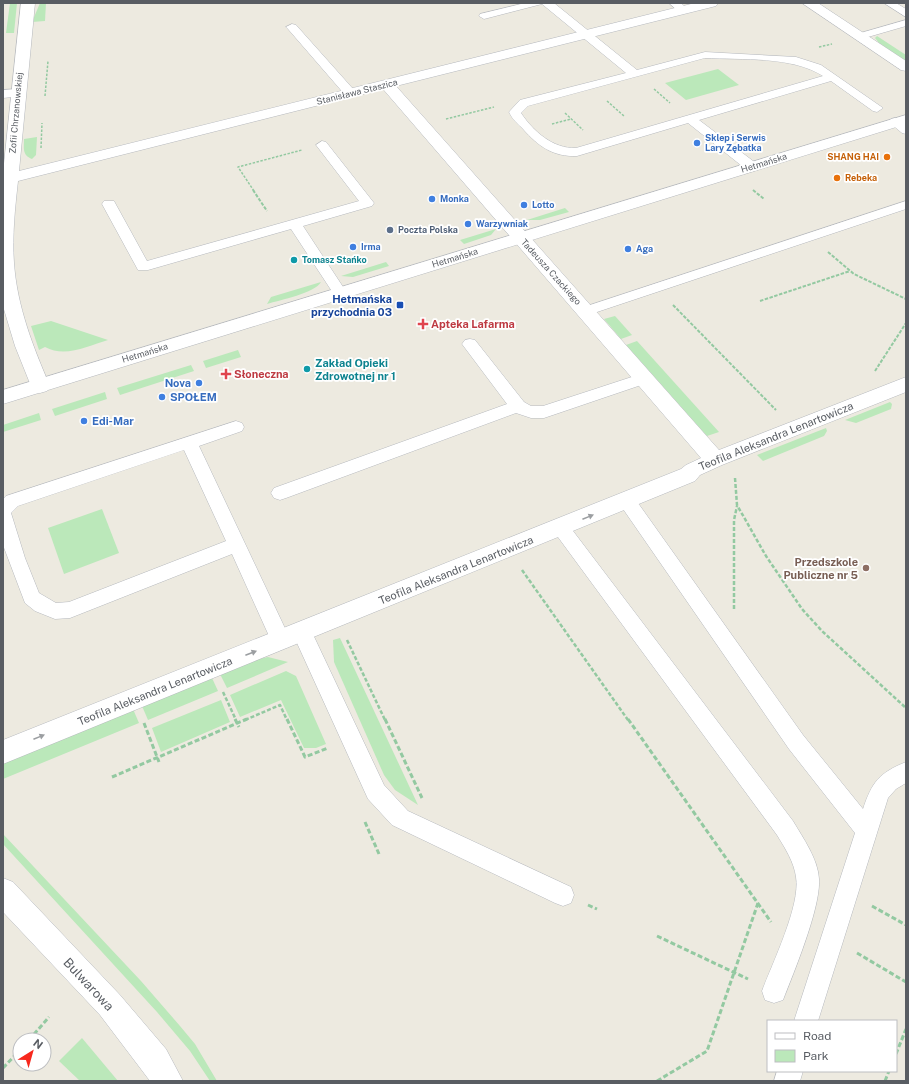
<svg xmlns="http://www.w3.org/2000/svg" width="909" height="1084" font-family="'Public Sans',sans-serif">
  <rect width="100%" height="100%" fill="#edeae0"/>
  <!-- green -->
  <g fill="#bbe8ba">
    <polygon points="10,3 17,3 14,33 6,33"/>
    <polygon points="40,3 46,3 45,21 32,22"/>
    <polygon points="877,36 906,55 906,61 879,43 875,38"/>
    <polygon points="718,69 739,85 686,100 665,83"/>
    <path d="M37 137 36 155 32 159C22 155 24 148 24 139Z"/>
    <polygon points="565,208 569,212 540,220 527,220"/>
    <polygon points="496,229 491,235 464,244 460,240"/>
    <polygon points="386,262 389,266 353,277 341,276"/>
    <path d="M321 282C315 293 280 300 267 304L271 297Z"/>
    <polygon points="615,316 632,335 621,339 604,319"/>
    <path d="M51 321 108 340C88 346 65 358 45 347L39 350 31 326Z"/>
    <polygon points="637,341 719,432 707,436 698,426 626,345"/>
    <polygon points="238,350 241,357 206,368 203,361"/>
    <polygon points="191,365 194,371 120,395 117,388"/>
    <polygon points="105,392 107,399 55,416 52,409"/>
    <polygon points="890,402 892,404 891,409 856,423 845,420"/>
    <polygon points="39,413 41,420 3,432 3,425"/>
    <polygon points="826,428 827,431 824,436 763,461 757,455"/>
    <polygon points="102,509 119,553 64,574 48,528"/>
    <polygon points="340,638 418,805 395,790 384,775 334,662 333,640"/>
    <polygon points="268,657 288,662 227,688 220,674 259,659"/>
    <polygon points="286,671 296,676 326,744 316,748 304,748 281,700 240,717 230,695"/>
    <polygon points="212,678 218,691 148,720 142,706"/>
    <polygon points="221,700 230,722 161,752 152,728"/>
    <polygon points="133,709 139,723 3,779 3,762"/>
    <polygon points="3,834 141,981 180,1026 195,1044 217,1081 210,1081 190,1051 157,1012 3,844"/>
    <polygon points="82,1038 118,1081 80,1081 59,1061"/>
  </g>
  <g fill="none" stroke-linecap="round" stroke-linejoin="round">
    <defs>
      <g id="service">
        <path d="M525 3H554L637 70 705 52 796 57 821 65 883 108 877 112 873 111 831 81 699 120 757 164 758 167 757 170H747L688 123 577 156C553 157 538 146 523 129 518 124 512 119 509 112L520 100 626 73 542 4 484 19 479 16 480 14ZM705 58C742 60 792 56 823 76L576 148C553 149 533 131 521 113L528 106Z"/>
        <polygon points="669,3 681,3 688,10 687,12 679,12"/>
        <polygon points="884,3 896,3 906,9 906,17"/>
        <polygon points="906,20 906,26 861,39 855,36 857,34"/>
        <polygon points="292,24 296,25 354,90 356,93 354,96 346,96 288,29 286,27"/>
        <polygon points="18,89 24,93 22,96 3,98 3,90"/>
        <polygon points="895,118 906,124 906,134 902,133 889,122 891,119"/>
        <polygon points="322,141 326,142 374,203 372,206 303,226 347,293 345,296 335,296 291,229 148,270 138,270 102,204 104,201 114,201 147,261 359,201 316,145"/>
        <polygon points="906,201 906,209 591,314 586,316 581,314 579,311 581,308"/>
        <polygon points="470,339 475,340 524,402 531,406 543,406 644,373 650,374 652,378 650,382 544,418 531,418 516,413 286,498 280,500 274,498 271,493 274,488 507,404 462,344 465,340"/>
        <path d="M236 421 242 423 244 427 242 431 199 446 291 641 288 647 281 649 274 647 232 554 70 618 55 619 35 611 25 603 3 545V499L6 496ZM184 450 226 541 69 602 56 603 39 593 25 558 11 513 18 506Z"/>
        <path d="M627 494 633 496 803 735 863 809C872 782 879 773 906 762V783L896 789 888 798 818 1021H794L855 833 789 749 621 506 618 501 621 496Z"/>
        <path d="M561 521 567 523 793 821C803 838 818 859 819 879 821 907 794 972 783 1000L774 1003 765 1000 762 991C772 964 801 905 796 877 794 862 785 848 777 835L555 533 552 528 555 523Z"/>
        <polygon points="302,624 309,626 384,785 408,811 571,887 574,895 571,903 563,906 555,903 392,825 368,799 292,632 295,626"/>
        <polygon points="777,1071 803,1071 800,1081 774,1081"/>
      </g>
      <g id="minor">
        <path d="M21 3H35L19 171 695 3H718L716 6 396 86 719 450 906 377V392L722 465 700 475 695 481 3 764V740L681 469 686 465 701 458 383 89 18 181C15 208 12 236 14 263 17 306 33 347 50 386L47 391 40 393 33 391 15 346 3 306V173Z"/>
        <polygon points="802,3 818,3 906,61 906,71 901,70"/>
        <polygon points="3,878 13,882 120,995 166,1049 183,1081 150,1081 100,1015 3,912"/>
      </g>
      <polygon id="tertiary" points="906,115 906,124 3,404 3,390"/>
    </defs>
    <!-- service casing -->
    <use href="#service" stroke="#b6b9be" stroke-width="1"/>
    <!-- minor casing -->
    <use href="#minor" stroke="#b6b9be" stroke-width="1"/>
    <!-- tertiary casing -->
    <use href="#tertiary" stroke="#b6b9be" stroke-width="1"/>
    <!-- path-far3 -->
    <g stroke="#93c9a1" stroke-width="1.5" stroke-dasharray="2.5 1.5" stroke-linecap="butt">
      <polyline points="819,47 832,44"/>
      <polyline points="654,89 670,103"/>
      <polyline points="45,96 48,61"/>
      <polyline points="607,101 624,116"/>
      <polyline points="565,113 583,130"/>
      <polyline points="446,119 494,107"/>
      <polyline points="552,124 571,119"/>
      <polyline points="41,148 42,123"/>
      <polyline points="254,191 238,167 302,150"/>
    </g>
    <!-- path-far2 -->
    <g stroke="#93c9a1" stroke-width="2" stroke-dasharray="3.5 1.5" stroke-linecap="butt">
      <polyline points="253,190 267,211"/>
      <polyline points="753,190 764,199"/>
      <polyline points="828,252 854,274 906,299"/>
      <polyline points="760,301 850,271"/>
      <polyline points="673,305 776,410"/>
      <polyline points="875,371 906,323"/>
    </g>
    <!-- path-far1 -->
    <g stroke="#93c9a1" stroke-width="2.5" stroke-dasharray="4 2" stroke-linecap="butt">
      <polyline points="735,478 737,505 766,556 802,609 822,631 906,708"/>
      <polyline points="522,570 628,720"/>
      <polyline points="734,609 734,520 737,506"/>
      <polyline points="347,640 385,720"/>
      <polyline points="223,692 236,720"/>
      <polyline points="245,720 280,705 287,720"/>
    </g>
    <!-- path -->
    <g stroke="#93c9a1" stroke-width="3" stroke-dasharray="5 2.5" stroke-linecap="butt">
      <polyline points="235,719 239,727"/>
      <polyline points="287,719 305,757 328,748"/>
      <polyline points="385,719 422,798"/>
      <polyline points="628,719 771,922"/>
      <polyline points="144,723 159,762"/>
      <polyline points="112,777 247,719"/>
      <polyline points="365,822 379,854"/>
      <polyline points="588,905 597,909"/>
      <polyline points="872,906 906,925"/>
      <polyline points="657,936 748,979"/>
      <polyline points="857,953 906,982"/>
      <polyline points="29,1040 49,1017"/>
      <polyline points="896,1054 906,1029"/>
      <polyline points="3,1068 20,1050"/>
      <polyline points="657,1081 707,1051 758,903"/>
      <polyline points="885,1081 889,1071"/>
    </g>
    <!-- service -->
    <use href="#service" fill="#fff" fill-rule="evenodd"/>
    <!-- minor -->
    <use href="#minor" fill="#fff" fill-rule="evenodd"/>
    <!-- tertiary -->
    <use href="#tertiary" fill="#fff" fill-rule="evenodd"/>
  </g>
  <!-- one-way arrows -->
  <defs><path id="oneway-solid" d="M-6-.8H1V-3.2L6.5 0L1 3.2V.8H-6Z"/></defs>
  <g fill="#9b9ea1">
    <use href="#oneway-solid" transform="translate(588 517) rotate(-22)"/>
    <use href="#oneway-solid" transform="translate(251 653) rotate(-21)"/>
    <use href="#oneway-solid" transform="translate(39 737) rotate(-22)"/>
  </g>
  <!-- markers -->
  <g fill="#3f7fe0" stroke="#fff" stroke-width="1.5">
    <circle cx="697" cy="143" r="4"/>
    <circle cx="432" cy="199" r="4"/>
    <circle cx="524" cy="205" r="4"/>
    <circle cx="468" cy="224" r="4"/>
    <circle cx="353" cy="247" r="4"/>
    <circle cx="628" cy="249" r="4"/>
    <circle cx="199" cy="383" r="4"/>
    <circle cx="162" cy="397" r="4"/>
    <circle cx="84" cy="421" r="4"/>
  </g>
  <g fill="#e8710a" stroke="#fff" stroke-width="1.5">
    <circle cx="887" cy="157" r="4"/>
    <circle cx="837" cy="178" r="4"/>
  </g>
  <circle fill="#5c6f8a" stroke="#fff" stroke-width="1.5" cx="390" cy="230" r="4"/>
  <g fill="#0f9aa8" stroke="#fff" stroke-width="1.5">
    <circle cx="294" cy="260" r="4"/>
    <circle cx="307" cy="369" r="4"/>
  </g>
  <rect fill="#1a4fb4" stroke="#fff" stroke-width="1.5" x="396" y="301" width="8" height="8" rx="2"/>
  <g fill="#e0444e" stroke="#fff" stroke-width="1.5">
    <path d="M421 318h4v4h4v4h-4v4h-4v-4h-4v-4h4z"/>
    <path d="M224 368h4v4h4v4h-4v4h-4v-4h-4v-4h4z"/>
  </g>
  <circle fill="#8d6e63" stroke="#fff" stroke-width="1.5" cx="866" cy="568" r="4"/>
  <g text-anchor="middle" stroke-width="3.5" stroke-linejoin="round" paint-order="stroke">
    <!-- far-street labels -->
    <g font-size="9" fill="#595d63" stroke="#fff">
      <text transform="translate(357 92) rotate(-14)" y="3">Stanisława Staszica</text>
      <text transform="translate(16 113) rotate(-85)" y="3">Zofii Chrzanowskiej</text>
      <text transform="translate(764 163) rotate(-17)" y="3">Hetmańska</text>
      <text transform="translate(455 258) rotate(-17)" y="3">Hetmańska</text>
      <text transform="translate(551 272) rotate(48)" y="3">Tadeusza Czackiego</text>
      <text transform="translate(145 353) rotate(-17)" y="3">Hetmańska</text>
    </g>
    <!-- far-shop labels -->
    <g font-size="9" font-weight="bold" fill="#366cbe" stroke="#fff" text-anchor="start">
      <text x="705" y="141">Sklep i Serwis<tspan x="705" dy="10">Lary Zębatka</tspan></text>
      <text x="440" y="202">Monka</text>
      <text x="532" y="208">Lotto</text>
      <text x="476" y="227">Warzywniak</text>
      <text x="361" y="250">Irma</text>
      <text x="636" y="252">Aga</text>
    </g>
    <!-- far-food labels -->
    <g font-size="9" font-weight="bold" fill="#c56008" stroke="#fff" text-anchor="end">
      <text x="879" y="160">SHANG HAI</text>
      <text x="845" y="181" text-anchor="start">Rebeka</text>
    </g>
    <!-- far-service labels -->
    <g font-size="9" font-weight="bold" fill="#4e5e75" stroke="#fff" text-anchor="start">
      <text x="398" y="233">Poczta Polska</text>
    </g>
    <!-- far-culture labels -->
    <g font-size="9" font-weight="bold" fill="#0d838f" stroke="#fff" text-anchor="start">
      <text x="302" y="263">Tomasz Stańko</text>
    </g>
    <!-- transit labels -->
    <g font-size="11" font-weight="bold" fill="#164399" stroke="#fff" text-anchor="end">
      <text x="392" y="303">Hetmańska<tspan x="392" dy="13">przychodnia 03</tspan></text>
    </g>
    <!-- health labels -->
    <g font-size="11" font-weight="bold" fill="#be3a42" stroke="#fff" text-anchor="start">
      <text x="431" y="328">Apteka Lafarma</text>
      <text x="234" y="378">Słoneczna</text>
    </g>
    <!-- culture labels -->
    <g font-size="11" font-weight="bold" fill="#0d838f" stroke="#fff" text-anchor="start">
      <text x="315" y="367">Zakład Opieki<tspan x="315" dy="13">Zdrowotnej nr 1</tspan></text>
    </g>
    <!-- shop labels -->
    <g font-size="11" font-weight="bold" fill="#366cbe" stroke="#fff" text-anchor="start">
      <text x="191" y="387" text-anchor="end">Nova</text>
      <text x="170" y="401">SPOŁEM</text>
      <text x="92" y="425">Edi-Mar</text>
    </g>
    <!-- street labels -->
    <g font-size="11" fill="#595d63" stroke="#fff">
      <text transform="translate(776 436) rotate(-22)" y="4">Teofila Aleksandra Lenartowicza</text>
      <text transform="translate(456 570) rotate(-22)" y="4">Teofila Aleksandra Lenartowicza</text>
      <text transform="translate(155 691) rotate(-22)" y="4">Teofila Aleksandra Lenartowicza</text>
    </g>
    <!-- education labels -->
    <g font-size="11" font-weight="bold" fill="#785e54" stroke="#fff" text-anchor="end">
      <text x="858" y="566">Przedszkole<tspan x="858" dy="13">Publiczne nr 5</tspan></text>
    </g>
    <!-- near-street labels -->
    <g font-size="13" fill="#595d63" stroke="#fff">
      <text transform="translate(89 984) rotate(47)" y="5">Bulwarowa</text>
    </g>
  </g>
  <!-- border -->
  <rect width="909" height="1084" fill="none" stroke="#595d63" stroke-width="8"/>
  <!-- legend -->
  <rect x="767" y="1020" width="130" height="52" fill="#ffffff" stroke="#bdbec1"/>
  <rect x="775" y="1033" width="20" height="6" fill="#ffffff" stroke="#bdbec1"/>
  <text x="803" y="1040" font-size="12" fill="#595d63">Road</text>
  <rect x="775" y="1050" width="20" height="12" fill="#bbe8ba" stroke="#bdbec1"/>
  <text x="803" y="1060" font-size="12" fill="#595d63">Park</text>
  <!-- north arrow -->
  <g transform="translate(32 1052) rotate(37)"><circle r="19" fill="#ffffff" stroke="#bdbec1"/>
  <path d="M0-3L7 15L0 10L-7 15Z" fill="#f7281d"/>
  <text y="-6" font-size="11" font-weight="bold" text-anchor="middle" fill="#595d63">N</text>
  </g>
</svg>
